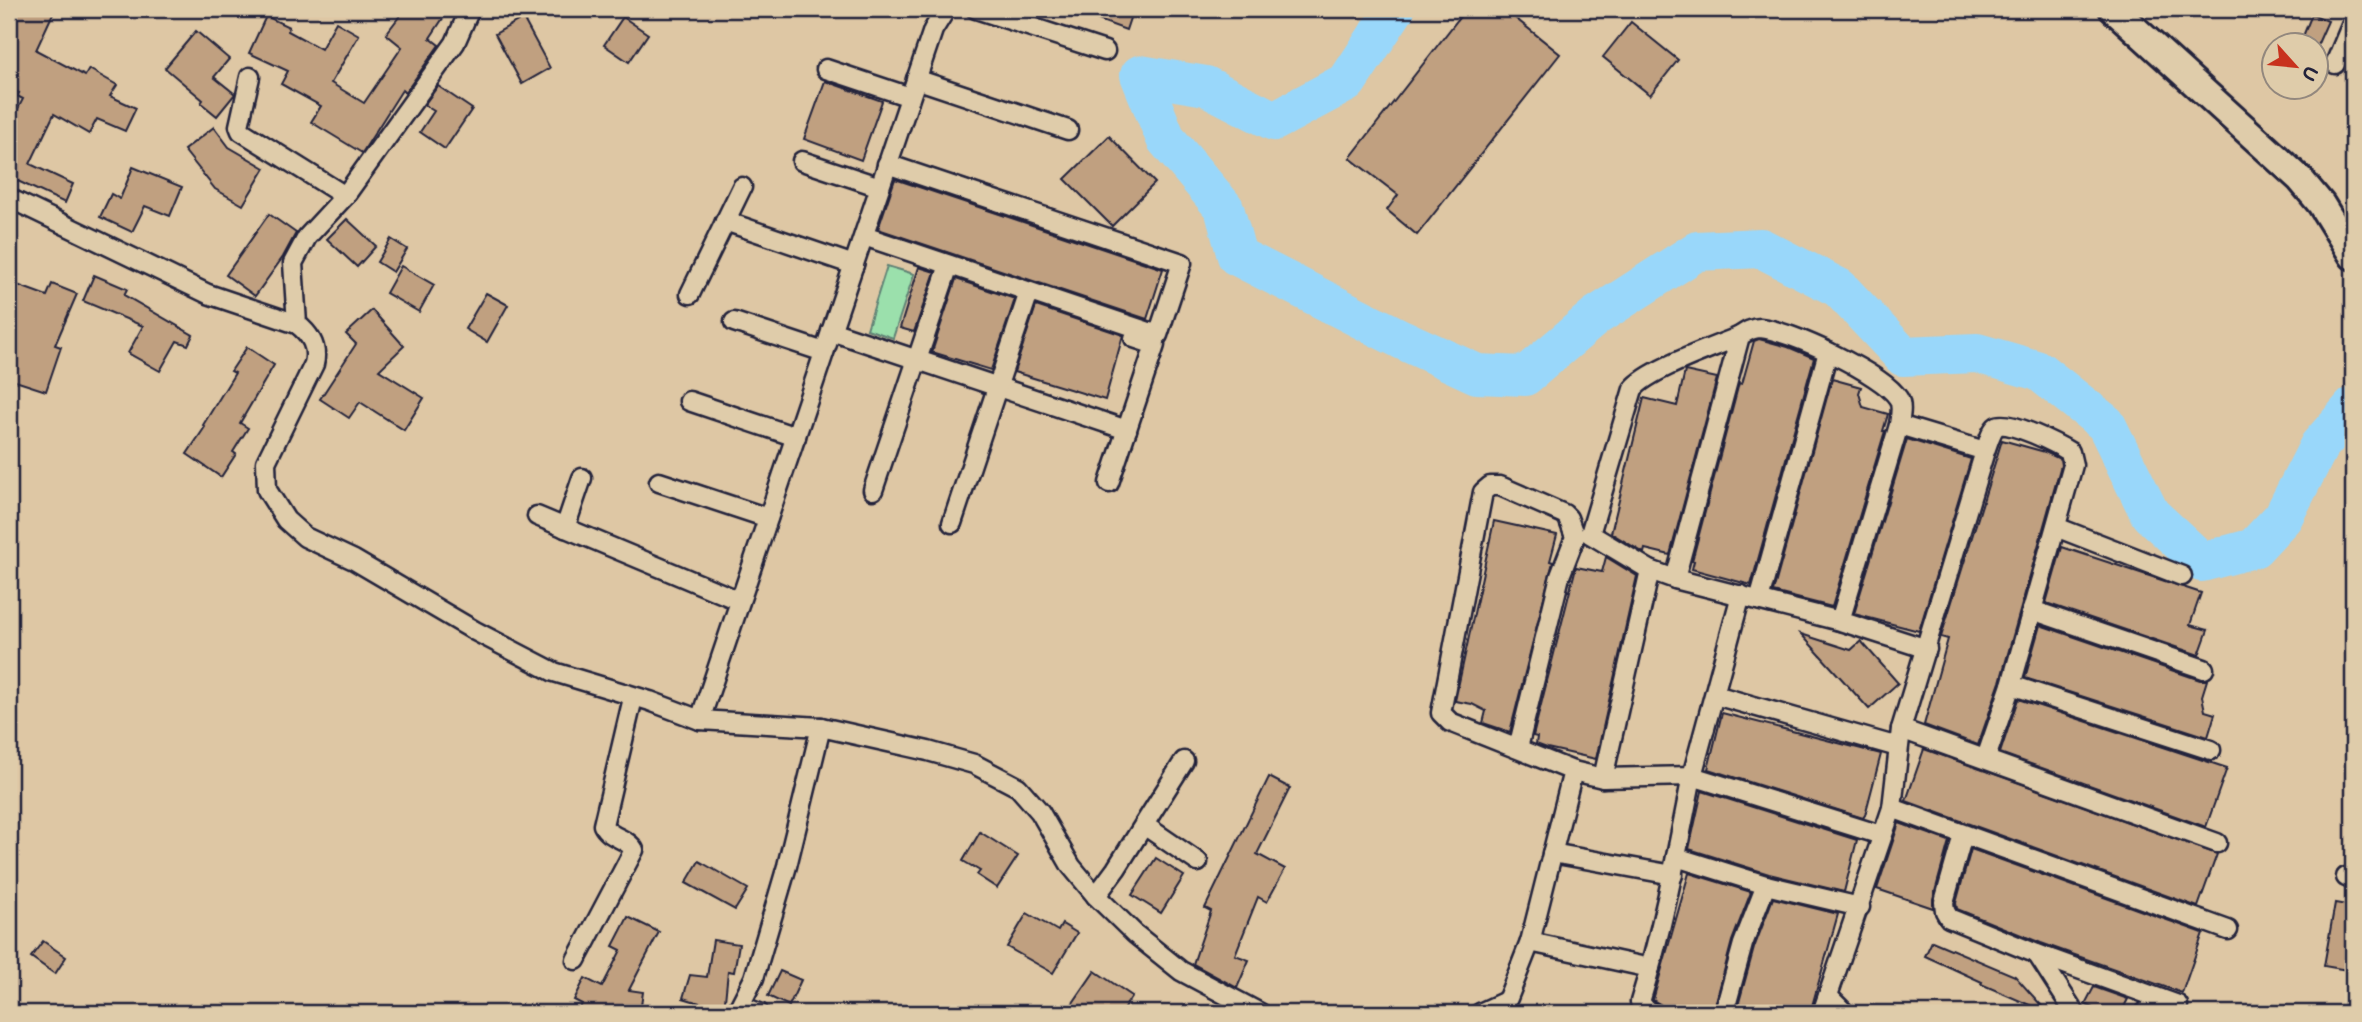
<svg xmlns="http://www.w3.org/2000/svg" width="2362" height="1022" font-family="'Balsamiq Sans',sans-serif">
  <rect width="100%" height="100%" fill="#dec7a4"/>
  <filter id="ink" filterUnits="userSpaceOnUse"><feTurbulence type="fractalNoise" baseFrequency=".0143" numOctaves="2"/><feDisplacementMap in="SourceGraphic" scale="14" xChannelSelector="R" yChannelSelector="G"/><feConvolveMatrix kernelMatrix="1 2 1 2 8 2 1 2 1" color-interpolation-filters="sRGB"/></filter>
  <g filter="url(#ink)">
    <!-- green -->
    <polygon fill="#9be0ac" stroke="#5e8174" stroke-width="2" points="887,266 914,274 893,338 867,329"/>
    <g fill="none" stroke-linecap="round" stroke-linejoin="round">
      <!-- river -->
      <polyline stroke="#99d7fa" stroke-width="40" points="1395,9 1347,82 1274,121 1206,86 1140,75 1166,139 1224,208 1237,256 1401,339 1477,374 1525,376 1596,316 1697,251 1761,248 1839,288 1903,356 1977,353 2039,371 2106,424 2150,514 2202,562 2254,548 2283,517 2319,446 2353,407"/>
    </g>
    <!-- building -->
    <g fill="#c0a080" stroke="#22223b" stroke-width="2">
      <polygon points="9,9 55,9 36,50 85,76 89,69 117,85 110,96 136,108 125,131 97,119 89,134 54,114 30,164 73,184 65,203 9,177 9,126 23,99 17,96 19,93 9,88"/>
      <polygon points="405,9 449,9 430,38 439,45 405,93 402,90 362,153 311,122 321,106 281,84 288,71 249,53 266,16 289,27 288,31 321,49 336,22 359,35 331,83 364,103 402,47 386,34"/>
      <polygon points="1074,9 1133,9 1126,30 1074,11"/>
      <polygon points="1466,9 1504,9 1560,54 1417,235 1387,210 1398,195 1350,158"/>
      <polygon points="2312,14 2328,21 2316,48 2316,46 2299,46"/>
      <polygon points="623,17 648,34 629,62 604,45"/>
      <polygon points="523,18 550,68 522,84 495,34"/>
      <polygon points="1631,22 1678,60 1650,95 1603,57"/>
      <polygon points="196,31 229,59 214,77 235,94 217,116 201,103 203,100 165,68"/>
      <polygon points="825,81 882,101 861,160 804,139"/>
      <polygon points="438,86 472,109 445,149 420,132 434,111 424,105"/>
      <polygon points="214,127 229,147 265,168 243,205 215,189 184,150"/>
      <polygon points="1109,136 1155,183 1112,226 1065,179"/>
      <polygon points="133,167 182,187 170,216 145,206 132,232 100,217 111,194 120,199"/>
      <polygon points="895,179 1163,269 1147,319 878,229"/>
      <polygon points="269,214 296,233 283,257 255,296 226,275"/>
      <polygon points="347,219 376,246 357,267 327,239"/>
      <polygon points="391,239 407,249 393,272 377,262"/>
      <polygon points="401,266 434,285 419,312 386,293"/>
      <polygon points="919,267 935,272 914,332 900,328"/>
      <polygon points="94,275 127,289 124,295 193,335 188,345 177,341 160,371 128,353 143,326 83,301"/>
      <polygon points="956,279 1015,299 991,370 932,352"/>
      <polygon points="9,282 47,296 52,284 77,294 55,345 61,347 46,391 9,379"/>
      <polygon points="486,293 508,305 487,342 465,329"/>
      <polygon points="1036,306 1123,335 1105,400 1014,372"/>
      <polygon points="372,310 404,346 379,370 424,398 404,430 360,402 349,418 320,399 356,344 346,334"/>
      <polygon points="1759,339 1788,347 1814,358 1751,585 1692,569 1694,561 1692,561 1739,383 1742,384 1754,341"/>
      <polygon points="247,347 274,365 240,423 248,428 233,452 236,454 221,477 187,454 205,427 203,425 235,373 231,371"/>
      <polygon points="1685,371 1717,378 1670,555 1645,549 1644,553 1611,533 1644,398 1677,406"/>
      <polygon points="1832,379 1861,387 1859,393 1863,407 1888,414 1883,431 1885,431 1832,607 1773,592"/>
      <polygon points="1907,439 1971,459 1919,631 1854,614"/>
      <polygon points="2002,440 2045,452 2060,459 2061,465 2000,682 1978,745 1924,725 1948,639 1941,637"/>
      <polygon points="1494,521 1557,535 1550,561 1553,562 1510,732 1483,723 1486,711 1472,704 1455,701"/>
      <polygon points="2062,547 2201,593 2190,625 2208,630 2199,655 2046,603"/>
      <polygon points="1606,557 1637,576 1596,759 1547,748 1536,744 1537,737 1533,736 1576,567 1602,572"/>
      <polygon points="2040,625 2200,680 2207,680 2202,696 2205,711 2215,714 2208,737 2025,678"/>
      <polygon points="1801,634 1851,650 1861,641 1898,683 1869,709"/>
      <polygon points="2018,699 2227,768 2206,827 2000,753"/>
      <polygon points="1722,713 1881,754 1865,815 1863,818 1708,769"/>
      <polygon points="1924,749 2217,854 2198,907 1906,801"/>
      <polygon points="1269,777 1290,788 1257,854 1285,869 1267,902 1258,897 1235,955 1249,960 1237,988 1193,964 1211,911 1205,908"/>
      <polygon points="1702,791 1857,840 1844,892 1769,874 1689,849"/>
      <polygon points="1899,823 1949,841 1933,899 1933,908 1877,889"/>
      <polygon points="980,832 1018,856 997,888 977,875 980,871 963,861"/>
      <polygon points="1971,849 2203,933 2182,993 2041,943 1957,909 1956,903"/>
      <polygon points="1156,858 1184,876 1161,913 1132,895"/>
      <polygon points="699,861 748,889 735,910 686,883"/>
      <polygon points="1689,873 1751,892 1732,941 1713,1013 1688,1013 1663,1006 1653,1000"/>
      <polygon points="1773,898 1838,914 1810,1013 1736,1013 1754,948"/>
      <polygon points="2335,903 2353,906 2353,971 2324,966"/>
      <polygon points="1027,913 1058,931 1062,924 1077,933 1053,973 1007,947"/>
      <polygon points="628,917 659,932 629,990 643,992 640,1013 577,1013 582,1004 574,1000 585,978 602,987 621,950 613,946"/>
      <polygon points="713,940 739,944 734,972 728,971 724,1011 702,1009 703,1004 683,998 690,975 707,977"/>
      <polygon points="43,941 66,957 55,974 31,957"/>
      <polygon points="1932,941 2015,976 2048,1013 1981,984 1982,982 1925,956"/>
      <polygon points="780,971 801,980 789,1006 768,996"/>
      <polygon points="1095,971 1132,996 1121,1013 1066,1013"/>
      <polygon points="2094,987 2128,999 2121,1013 2102,1013 2085,1004"/>
    </g>
    <g fill="none" stroke-linecap="round" stroke-linejoin="round">
      <defs>
        <g id="street">
          <polyline points="976,9 1105,51"/>
          <polyline points="2335,64 2353,21"/>
          <polyline points="826,69 910,97"/>
          <polyline points="250,77 239,126 241,131 345,196"/>
          <polyline points="916,79 1068,130"/>
          <polyline points="802,161 880,187"/>
          <path d="M9 198 208 294 297 324C311 335 318 347 314 364L266 462 267 490 286 520 305 537 354 560 475 631 554 672 650 701 700 720 821 727 928 751 974 764 1018 787 1040 812 1071 866 1096 896 1135 934 1181 971 1260 1013"/>
          <polyline points="725,221 854,265"/>
          <polyline points="864,236 1158,335 1182,263 887,164"/>
          <polyline points="690,294 742,187"/>
          <polyline points="734,322 824,352"/>
          <polyline points="297,324 293,263 307,237 345,196 455,43 470,9"/>
          <polyline points="831,331 1127,430"/>
          <path d="M1740 336C1715 347 1649 369 1633 389L1590 534 1650 570 1675 579 1840 621 1927 649"/>
          <polyline points="689,401 796,437"/>
          <polyline points="1899,425 1985,451"/>
          <polyline points="659,482 768,518"/>
          <polyline points="1109,483 1155,345 1134,338"/>
          <polyline points="873,490 949,265"/>
          <polyline points="537,516 740,601"/>
          <polyline points="952,523 1029,292"/>
          <polyline points="2056,527 2182,576"/>
          <polyline points="565,528 582,478"/>
          <path d="M1675 579 1740 336C1746 332 1752 328 1760 328 1789 330 1883 374 1898 398 1903 405 1900 417 1899 425L1840 621"/>
          <polyline points="1759,600 1828,352"/>
          <polyline points="2032,610 2204,669"/>
          <polyline points="2011,685 2211,750"/>
          <polyline points="1715,695 1898,747"/>
          <polyline points="700,720 933,30 946,9"/>
          <polyline points="1901,729 2217,843"/>
          <polyline points="1573,771 1603,778 1692,776 1741,595"/>
          <polyline points="1603,778 1650,570"/>
          <polyline points="1892,808 2228,930"/>
          <polyline points="1144,825 1198,862"/>
          <polyline points="1963,835 1944,902 1945,911 1949,918 2037,954 2178,1005"/>
          <polyline points="1552,853 1673,875"/>
          <polyline points="1676,857 1766,885 1860,907"/>
          <polyline points="2346,877 2353,880"/>
          <polyline points="1096,896 1116,869 1184,761"/>
          <polyline points="1530,942 1650,968"/>
          <polyline points="2037,954 2075,1013"/>
          <path d="M576 960 634 850C628 838 609 838 603 825L633 698"/>
          <polyline points="1828,996 1845,1013"/>
          <polyline points="741,1006 759,1013"/>
          <polyline points="736,1013 754,978 787,866 821,727"/>
          <polyline points="1480,1013 1504,1002 1508,998 1530,942 1573,771 1450,722 1441,713 1483,492 1490,486 1500,486 1564,514 1568,518 1575,537 1560,576 1518,748"/>
          <path d="M1654 1013 1648 1012 1640 1002C1663 928 1677 852 1692 776L1881 835"/>
          <polyline points="1724,1013 1743,944 1766,885"/>
          <path d="M1822 1013 1892 808 1901 729 1985 451C1988 444 1991 430 1997 426 2008 419 2059 445 2070 452L2073 465 2011 685 1986 758"/>
          <polyline points="2145,1013 2160,999"/>
        </g>
        <polyline id="secondary" points="2113,9 2300,179 2321,204 2353,256"/>
      </defs>
      <!-- street casing -->
      <use href="#street" stroke="#22223b" stroke-width="23"/>
      <!-- secondary casing -->
      <use href="#secondary" stroke="#22223b" stroke-width="32"/>
      <!-- street -->
      <use href="#street" stroke="#dfccaa" stroke-width="18"/>
      <!-- secondary -->
      <use href="#secondary" stroke="#dfccaa" stroke-width="26"/>
    </g>
  </g>
  <!-- margin -->
  <rect width="2362" height="1022" fill="none" stroke="#dfccaa" stroke-width="35"/>
  <rect x="18" y="18" width="2327" height="987" fill="none" stroke="#22223b" stroke-width="2.5" filter="url(#ink)"/>
  <!-- north arrow -->
  <g transform="translate(2295 66) rotate(117)"><circle r="33" fill="#dfccaa" stroke="#93887e" stroke-width="2"/>
  <path d="M0-5L12 26L0 18L-12 26Z" fill="#c8321e"/>
  <text y="-10" font-size="19" font-weight="bold" text-anchor="middle" fill="#22223b">U</text>
  </g>
</svg>
